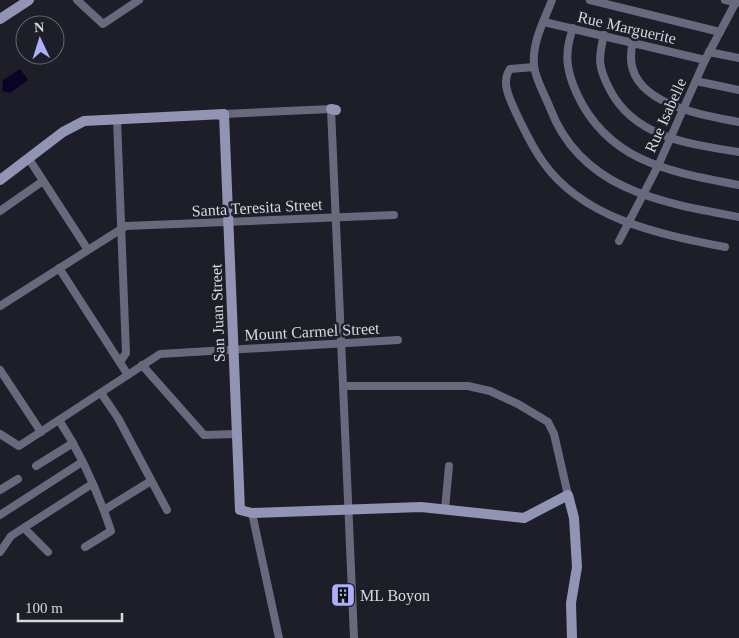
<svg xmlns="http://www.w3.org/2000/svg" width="739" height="638" font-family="'Times New Roman',serif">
  <rect width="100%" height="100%" fill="#1d1e28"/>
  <!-- water -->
  <polygon fill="#090425" points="20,69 28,80 10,93 2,91 3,80"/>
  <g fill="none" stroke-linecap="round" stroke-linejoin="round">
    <!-- street -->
    <g stroke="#68697d" stroke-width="8">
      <polyline points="77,0 103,24 139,0"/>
      <path d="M552 0C544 21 532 42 534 65 535 79 545 95 550 108 581 190 662 203 739 217"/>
      <polyline points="590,0 720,32"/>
      <polyline points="725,0 736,3"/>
      <polyline points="544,22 705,60"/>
      <path d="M573 28C564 53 566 70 577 94 609 163 672 172 739 185"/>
      <path d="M604 35C598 59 598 67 610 90 635 138 690 144 739 152"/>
      <path d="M633 42C617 102 698 114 739 122"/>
      <polyline points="709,52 739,58"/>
      <path d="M534 67 510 69C500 83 511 101 517 115 525 131 532 147 543 162 584 220 660 234 725 247"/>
      <polyline points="696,81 739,90"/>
      <polyline points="224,114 331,109 354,638"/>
      <polyline points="117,119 126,353 120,362"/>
      <polyline points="29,159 88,250"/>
      <polyline points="0,211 43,181"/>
      <polyline points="619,241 658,166 705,60 737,0"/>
      <polyline points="59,268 128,375"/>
      <polyline points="0,306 126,226 394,215"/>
      <polyline points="142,365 204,435 237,434"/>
      <polyline points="0,370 41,432"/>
      <polyline points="343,386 468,386 490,391 518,404 548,422 554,434 568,495"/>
      <polyline points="101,393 118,418 167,510"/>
      <path d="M59 420C81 454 98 492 111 531L85 547"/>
      <polyline points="0,434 19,446 160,354 398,340"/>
      <polyline points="36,466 73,443"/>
      <polyline points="0,490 18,479"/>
      <polyline points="445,509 449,466"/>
      <polyline points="104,510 151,481"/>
      <polyline points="252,513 279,638"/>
      <polyline points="0,515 82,462"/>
      <polyline points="24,528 48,552"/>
      <polyline points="0,552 11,536 92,484"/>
    </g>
    <!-- secondary -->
    <g stroke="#9294b3" stroke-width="10">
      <polyline points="0,19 29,0"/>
      <polyline points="331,109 336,110"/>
      <polyline points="0,180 63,132 84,121 224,114 240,510 252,513 421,507 524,518 568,495 574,518 577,567 571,603 572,638"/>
    </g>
  </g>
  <!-- icons -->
  <defs>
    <symbol id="building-square" viewBox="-11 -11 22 22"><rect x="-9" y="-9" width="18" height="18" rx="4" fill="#adaffb" stroke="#1d1e28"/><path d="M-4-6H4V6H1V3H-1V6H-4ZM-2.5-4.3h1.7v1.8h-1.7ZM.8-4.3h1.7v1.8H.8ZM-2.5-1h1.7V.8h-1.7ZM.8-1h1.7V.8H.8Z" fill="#111"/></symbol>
  </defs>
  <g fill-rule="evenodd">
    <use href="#building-square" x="329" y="581" width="28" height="28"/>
  </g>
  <g text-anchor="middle" stroke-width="5" stroke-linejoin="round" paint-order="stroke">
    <!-- street labels -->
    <g font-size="16" fill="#d7d8df" stroke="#1d1e28">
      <text transform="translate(627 27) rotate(13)" y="6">Rue Marguerite</text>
      <text transform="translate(665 115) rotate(-66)" y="6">Rue Isabelle</text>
      <text transform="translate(257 207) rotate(-3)" y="6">Santa Teresita Street</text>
      <text transform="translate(217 313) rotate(-92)" y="6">San Juan Street</text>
      <text transform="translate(312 331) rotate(-3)" y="6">Mount Carmel Street</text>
    </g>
    <!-- poi labels -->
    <g font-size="16" fill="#d7d8df" stroke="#1d1e28" text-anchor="start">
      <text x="360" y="601">ML Boyon</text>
    </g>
  </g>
  <!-- north arrow -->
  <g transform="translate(40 40) rotate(356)"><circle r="24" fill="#1d1e28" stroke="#676871"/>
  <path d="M0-4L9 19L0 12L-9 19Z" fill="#adaffb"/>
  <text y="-8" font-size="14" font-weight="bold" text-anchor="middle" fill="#d7d8df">N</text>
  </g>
  <!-- scale -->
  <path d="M18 613v8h104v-8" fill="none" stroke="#d7d8df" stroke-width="2.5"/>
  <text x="25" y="613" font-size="15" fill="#d7d8df" stroke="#1d1e28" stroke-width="4" paint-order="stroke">100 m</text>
</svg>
